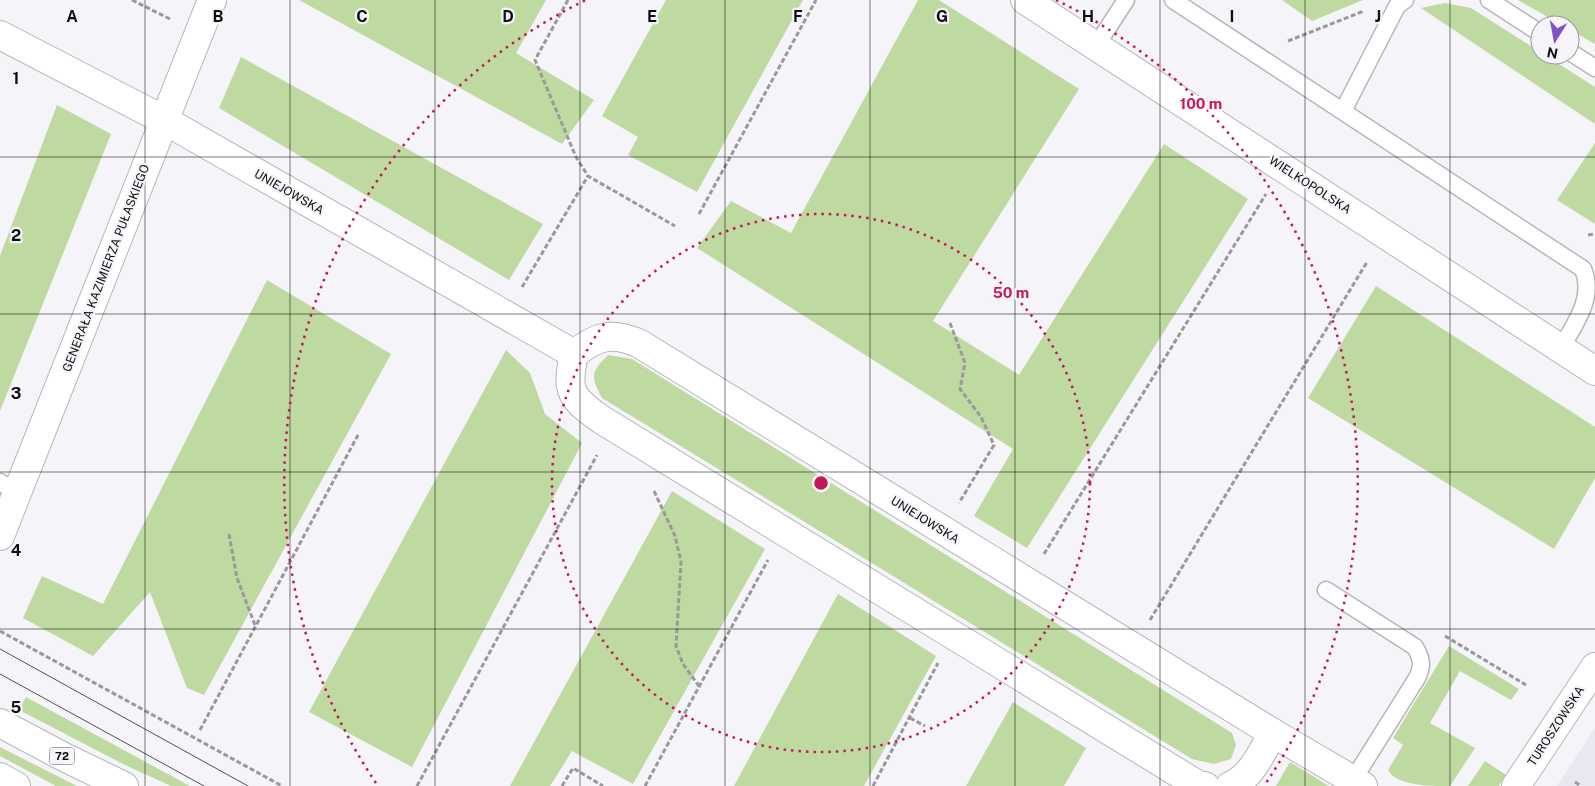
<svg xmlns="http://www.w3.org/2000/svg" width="1595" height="786" font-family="'Public Sans',sans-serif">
  <rect width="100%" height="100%" fill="#f5f4f8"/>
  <!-- built -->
  <polygon fill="#e8e7f2" points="1595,728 1595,786 1557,786"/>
  <!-- green -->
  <g fill="#bedaa1">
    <polygon points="299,0 546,0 516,53 594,100 562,144"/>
    <polygon points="666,0 803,0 697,192 628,155 638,137 602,116"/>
    <polygon points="918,0 939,0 1079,89 933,321 1019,375 1164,144 1248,199 1027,548 974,516 1013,449 697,248 731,201 791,233"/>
    <polygon points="1282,0 1363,0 1312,21"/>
    <polygon points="1518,0 1595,0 1595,44 1570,30 1570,25 1562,25"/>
    <polygon points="1445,3 1471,8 1540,52 1540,55 1545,55 1595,87 1595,124 1421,8"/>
    <polygon points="241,57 543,224 509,280 219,108"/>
    <polygon points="57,105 111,134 0,411 0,256"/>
    <polygon points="1595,143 1595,224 1557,200"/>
    <polygon points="267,280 391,354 204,695 187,688 150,592 93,656 23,618 42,576 103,604"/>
    <polygon points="1376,286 1595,427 1595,478 1554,549 1308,398"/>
    <polygon points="506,350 530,373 545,414 582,443 412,767 309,712"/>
    <path d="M608 355 632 359 1232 733 1236 745 1231 759 1214 764 1192 759 602 398C590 376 591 372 608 355Z"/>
    <polygon points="672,491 765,549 633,784 572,751 550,786 510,786"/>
    <polygon points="838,594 936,656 864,786 734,786"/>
    <path d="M1449 646 1519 689 1511 700 1460 671 1430 723 1475 748 1450 786C1431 786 1396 786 1388 770L1403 745 1393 738Z"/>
    <polygon points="26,697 190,786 171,786 125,765 19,710"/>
    <polygon points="1013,702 1086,748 1064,786 966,786"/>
    <polygon points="0,747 73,784 77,786 56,786 0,756"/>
    <polygon points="1485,761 1506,775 1499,786 1468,786"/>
    <polygon points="1290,762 1329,786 1276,786"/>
  </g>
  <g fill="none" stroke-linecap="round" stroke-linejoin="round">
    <defs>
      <g id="service">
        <path d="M1173 0 1583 269C1595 297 1575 324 1561 348"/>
        <polyline points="1489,0 1540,33"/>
        <polyline points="1096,46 1126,0"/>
        <polyline points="1570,52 1595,68"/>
        <polyline points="1343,111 1397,6 1405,0"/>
        <polyline points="0,482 18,493"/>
        <path d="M1326 590 1415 647C1422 659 1423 666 1417 678L1353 780"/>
      </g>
      <g id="minor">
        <polyline points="0,35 164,120 574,354"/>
        <polyline points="0,536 212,0"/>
        <path d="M1205 786 1198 785 602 420C591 412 573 401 571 386 569 376 572 364 574 354 597 336 612 331 640 344L1273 733 1363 786"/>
        <path d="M1230 786C1252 777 1261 753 1273 733"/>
        <polyline points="1516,786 1595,667"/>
      </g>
      <polyline id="tertiary" points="1025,0 1595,371"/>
      <g id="primary">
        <polyline points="0,723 64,757 124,786"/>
        <polyline points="0,777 16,786"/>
      </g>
    </defs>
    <!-- service casing -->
    <use href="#service" stroke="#b6b6b9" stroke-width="19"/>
    <!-- minor casing -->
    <use href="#minor" stroke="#b6b6b9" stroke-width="30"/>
    <!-- tertiary casing -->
    <use href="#tertiary" stroke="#b6b6b9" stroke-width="30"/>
    <!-- primary casing -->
    <use href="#primary" stroke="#b6b6b9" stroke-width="30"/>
    <!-- path -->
    <g stroke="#99999b" stroke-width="3" stroke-dasharray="5 2.5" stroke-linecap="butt">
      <polyline points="132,0 170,19"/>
      <polyline points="568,0 535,60 576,157 588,176 675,226"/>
      <polyline points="1288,41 1364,11"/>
      <polyline points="699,214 816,0"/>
      <polyline points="1588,235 1595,234"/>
      <polyline points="522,287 588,176"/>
      <polyline points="950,323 965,363 960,389 981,417 994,445 959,503"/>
      <polyline points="654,491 675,536 681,562 676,646 683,664 699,686"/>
      <polyline points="229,534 237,578 255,625"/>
      <polyline points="1044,554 1266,194"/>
      <polyline points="1150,620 1367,262"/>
      <polyline points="0,631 282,786"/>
      <polyline points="1445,636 1526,685"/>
      <polyline points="910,718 925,726"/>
      <polyline points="200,730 358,435"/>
      <polyline points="1575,782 1581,786"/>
      <polyline points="417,786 597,455"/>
      <polyline points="562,786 573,768 603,786"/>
      <polyline points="645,786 768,560"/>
      <polyline points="873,786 938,663"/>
    </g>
    <!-- service -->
    <use href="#service" stroke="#fff" stroke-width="16"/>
    <!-- minor -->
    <use href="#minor" stroke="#fff" stroke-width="28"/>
    <!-- tertiary -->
    <use href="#tertiary" stroke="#fff" stroke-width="28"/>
    <!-- primary -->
    <use href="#primary" stroke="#fff" stroke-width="28"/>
    <!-- tram -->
    <g stroke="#525254" stroke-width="1">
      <polyline points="0,649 248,786"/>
      <polyline points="0,674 204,786"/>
    </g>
  </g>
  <!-- grid -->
  <path fill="none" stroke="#0e0e0f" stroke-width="1" stroke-opacity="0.55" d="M145 0V786M290 0V786M435 0V786M580 0V786M725 0V786M870 0V786M1015 0V786M1160 0V786M1305 0V786M1450 0V786M0 157H1595M0 314H1595M0 472H1595M0 629H1595"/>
  <!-- distance rings -->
  <g fill="none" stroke="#c2185b" stroke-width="2.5" stroke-dasharray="2.5 5">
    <circle cx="821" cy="483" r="269"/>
    <path d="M376 783A537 537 0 0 1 586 0M1056 0A537 537 0 0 1 1266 783"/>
  </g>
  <g text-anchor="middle" stroke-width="4.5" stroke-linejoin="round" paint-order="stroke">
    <!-- shield labels -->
    <rect fill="#f5f4f8" stroke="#535355" stroke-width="1" x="49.5" y="747.5" width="25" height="17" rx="4"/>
    <g font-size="11" font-weight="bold" fill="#0e0e0f">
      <text x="62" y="760">72</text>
    </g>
    <!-- street labels -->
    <g font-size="12" fill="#0e0e0f" stroke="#f5f4f8">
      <text transform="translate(1310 185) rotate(33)" y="4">WIELKOPOLSKA</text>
      <text transform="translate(289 192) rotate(30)" y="4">UNIEJOWSKA</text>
      <text transform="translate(106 268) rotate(-69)" y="4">GENERAŁA KAZIMIERZA PUŁASKIEGO</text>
      <text transform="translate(925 520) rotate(32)" y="4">UNIEJOWSKA</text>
      <text transform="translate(1556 726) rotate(-57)" y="4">TUROSZOWSKA</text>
    </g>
  </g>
  <g font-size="16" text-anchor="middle" font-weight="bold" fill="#0e0e0f" stroke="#f5f4f8" stroke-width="4.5" stroke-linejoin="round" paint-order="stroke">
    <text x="72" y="22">A</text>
    <text x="218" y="22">B</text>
    <text x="362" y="22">C</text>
    <text x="508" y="22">D</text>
    <text x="652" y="22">E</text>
    <text x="798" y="22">F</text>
    <text x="942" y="22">G</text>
    <text x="1088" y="22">H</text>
    <text x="1232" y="22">I</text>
    <text x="1378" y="22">J</text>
    <text x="16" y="84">1</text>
    <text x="16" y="241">2</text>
    <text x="16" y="399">3</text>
    <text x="16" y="556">4</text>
    <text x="16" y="713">5</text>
  </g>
  <circle cx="821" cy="483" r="8" fill="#c2185b" stroke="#f5f4f8" stroke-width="2.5"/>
  <g font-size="15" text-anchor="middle" font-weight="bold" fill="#c2185b" stroke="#f5f4f8" stroke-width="4.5" stroke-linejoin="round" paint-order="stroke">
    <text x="1201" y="109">100 m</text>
    <text x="1011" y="298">50 m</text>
  </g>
  <!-- north arrow -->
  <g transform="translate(1555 40) rotate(191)"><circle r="24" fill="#f5f4f8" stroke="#99989b"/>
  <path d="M0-4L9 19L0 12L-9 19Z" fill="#8050c9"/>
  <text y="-8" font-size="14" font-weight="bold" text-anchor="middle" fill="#0e0e0f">N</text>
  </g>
</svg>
